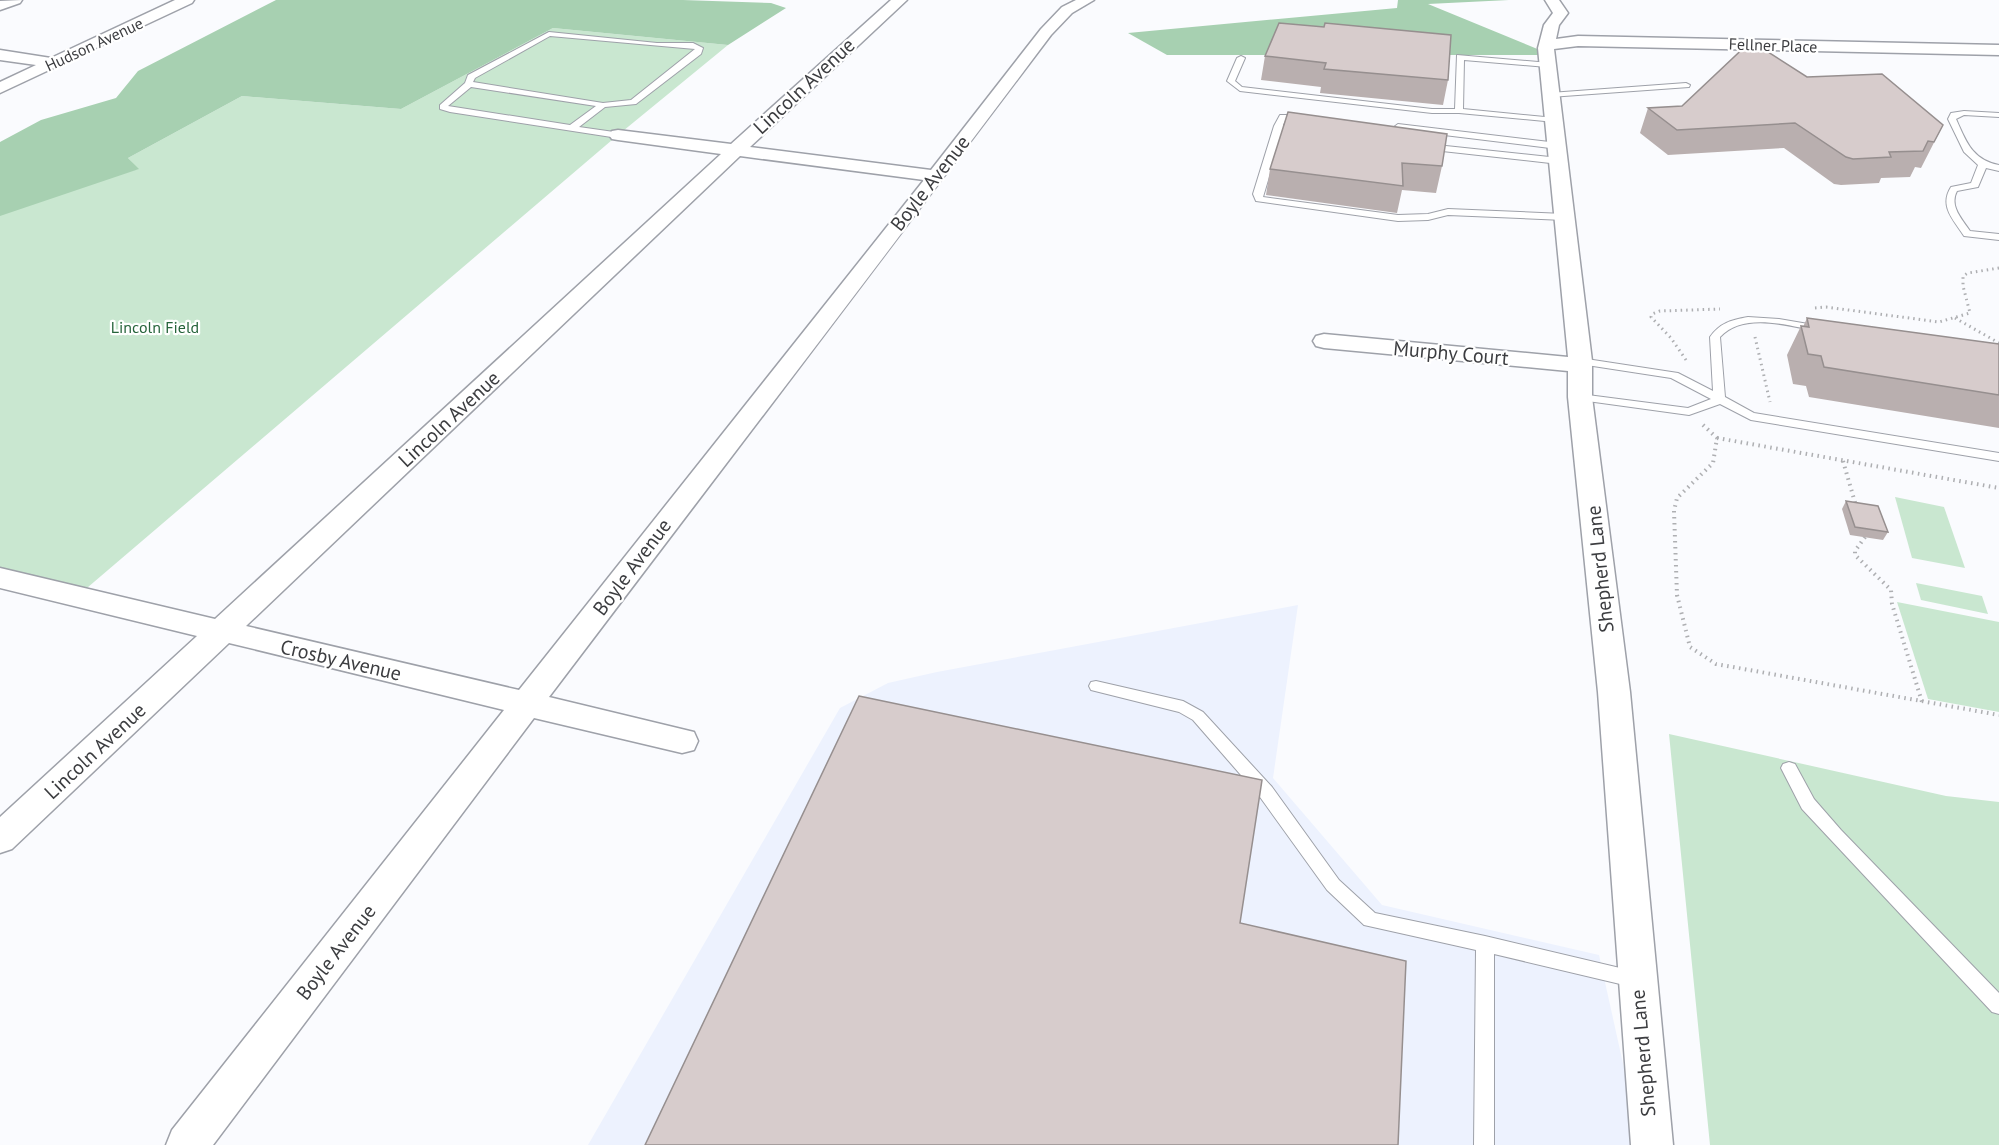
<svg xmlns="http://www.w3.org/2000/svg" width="1999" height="1145" font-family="'PT Sans',sans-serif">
  <rect width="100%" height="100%" fill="#fafbfe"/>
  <!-- built -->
  <polygon fill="#edf2fe" points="1298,605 1273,778 1382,905 1599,955 1641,1145 588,1145 840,708 888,683 937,672"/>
  <!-- green -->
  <g fill="#c9e7d0">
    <polygon points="553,28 728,45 612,140 67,605 0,588 0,207 138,169 128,158 242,96 401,109"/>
    <polygon points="1895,497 1944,507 1965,568 1912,558"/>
    <polygon points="1916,583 1982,596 1988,614 1921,600"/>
    <polygon points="1897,602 1999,622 1999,712 1928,699"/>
    <polygon points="1669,734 1946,796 1999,802 1999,1145 1710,1145"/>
  </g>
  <!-- forest -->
  <g fill="#a7d0b1">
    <polygon points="276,0 683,0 771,3 786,8 728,45 553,28 401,109 242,96 128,158 139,169 0,216 0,142 41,120 116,98 138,71"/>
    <polygon points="1398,0 1509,0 1428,4 1552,55 1167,55 1128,33 1397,8"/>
  </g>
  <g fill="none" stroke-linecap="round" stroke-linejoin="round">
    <defs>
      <g id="service">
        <path d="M549 32 657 43H693L703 48 701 54 636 104 605 107 579 127 621 133 622 135 618 138 450 112 440 109V105L465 83 468 75ZM550 36 695 49 631 100 603 103 473 82 475 78ZM471 87 596 106 570 125 448 106Z"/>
        <polygon points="1457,55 1550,63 1550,67 1547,67 1464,60 1463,109 1555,118 1559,120 1555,122 1459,113 1432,113 1240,91 1227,81 1237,58 1241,56 1245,58 1235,81 1242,87 1432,109 1455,109"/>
        <polygon points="1686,83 1690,85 1689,87 1550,97 1546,95 1550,93"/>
        <path d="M1964 111 1999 113V117L1964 115 1956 119C1966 141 1972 160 1999 165V171L1986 168 1978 187 1957 191C1949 206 1962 219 1970 231L1999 234V240L1964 236C1953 219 1939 206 1951 187L1971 183 1978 165 1964 152 1948 119 1951 113Z"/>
        <polygon points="1280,115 1307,115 1307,119 1286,119 1283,125 1287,129 1305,133 1301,136 1282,133 1263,197 1398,215 1428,214 1448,209 1564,214 1569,217 1564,220 1448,215 1428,220 1398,221 1256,201 1253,194 1274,126"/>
        <polygon points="1398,124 1558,143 1562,146 1558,149 1395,129 1394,127"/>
        <polygon points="1427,144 1559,158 1563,161 1559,164 1424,149 1423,147"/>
        <path d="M1748 317 1779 319 1820 326 1825 329 1820 332C1790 326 1744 311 1720 337L1725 397 1754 413 1999 453V461L1751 420 1720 404 1689 415 1580 400 1574 397 1580 394 1688 408 1711 399 1671 378 1580 364 1574 361 1580 358 1678 373 1713 391 1710 337C1720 323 1731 320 1748 317Z"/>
        <polygon points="1096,681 1183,701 1203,712 1272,787 1339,880 1375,913 1485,936 1637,972 1643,974 1646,980 1643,986 1637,988 1494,954 1494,1145 1474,1145 1476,950 1364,925 1327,890 1260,797 1193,720 1179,712 1091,690 1089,686 1091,682"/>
        <polygon points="1789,762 1795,764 1814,799 1841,830 1999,993 1999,1014 1992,1012 1802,809 1781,768 1783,764"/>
      </g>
      <g id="minor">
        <polygon points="22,0 20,3 0,10 0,1"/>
        <polygon points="175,0 194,0 192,3 0,93 0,82 36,65 0,60 0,50 51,58"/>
        <path d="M891 0H907L750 147 931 170 1041 29 1062 7 1076 0H1094L1072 13 1051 35C885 257 716 476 549 697L694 732 698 741 694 750 682 753 534 718 213 1145H166L172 1130 504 710 229 643 12 849 0 853V817L197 636 0 588V568L215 619 721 154 618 140 612 139 609 135 612 131 618 130 731 144ZM740 156 924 180 519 690 246 626Z"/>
        <polygon points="1545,0 1559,0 1568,13 1559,25 1556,39 1578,36 1999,45 1999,55 1578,46 1554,49 1592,361 1592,397 1630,692 1673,1145 1631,1145 1598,692 1568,397 1568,371 1324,348 1316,346 1313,341 1316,336 1324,334 1568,357 1538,48 1544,25 1553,13"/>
      </g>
    </defs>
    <!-- service casing -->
    <use href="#service" stroke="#9ea1a9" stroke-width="2"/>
    <!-- minor casing -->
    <use href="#minor" stroke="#9ea1a9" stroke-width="3"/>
    <!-- path-far1 -->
    <g stroke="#aeafb2" stroke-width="3" stroke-dasharray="1.5 4" stroke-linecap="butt">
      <polyline points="1815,308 1826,307 1939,322 1970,313 1963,286 1963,276 1968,273 1999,268"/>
      <polyline points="1955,318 1999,343"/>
      <polyline points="1755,337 1770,402"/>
      <polyline points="1686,360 1671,338 1651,317 1652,314 1660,311 1720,309"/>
    </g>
    <!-- path -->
    <g stroke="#aeafb2" stroke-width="4" stroke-dasharray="1.5 4.5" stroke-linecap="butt">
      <polyline points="1703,425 1717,438 1713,463 1677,498 1674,511 1677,595 1690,647 1716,664 1999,715"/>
      <polyline points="1717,438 1999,488"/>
      <polyline points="1843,461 1856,506"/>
      <polyline points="1865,537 1855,551 1855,555 1891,590 1892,604 1922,702"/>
    </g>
    <!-- service -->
    <use href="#service" fill="#fff" fill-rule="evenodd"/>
    <!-- minor -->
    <use href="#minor" fill="#fff" fill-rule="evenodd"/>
  </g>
  <!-- wall -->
  <g fill="#b9afaf">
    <polygon points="1279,23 1448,80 1443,105 1320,93 1321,87 1261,80 1265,56"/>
    <polygon points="1682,106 1943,125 1921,168 1915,167 1910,177 1881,178 1879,183 1841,185 1834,184 1784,148 1668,155 1640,133 1648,108"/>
    <polygon points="1288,112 1442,166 1436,193 1402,190 1397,213 1266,195 1270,169"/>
    <polygon points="1807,318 1999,344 1999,428 1809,397 1806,386 1793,384 1787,355 1801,326 1803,327"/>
    <polygon points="1846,501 1888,532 1883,540 1850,535 1842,509"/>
  </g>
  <!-- building -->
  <g fill="#d7cccc" stroke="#968f8f" stroke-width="1.5">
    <polygon points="1279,23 1324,27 1325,23 1451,35 1448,80 1324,69 1326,63 1265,56"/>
    <polygon points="1751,41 1807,77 1882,74 1943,125 1934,142 1928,141 1923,151 1889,152 1891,157 1853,159 1846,157 1795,123 1677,130 1648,108 1682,106"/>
    <polygon points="1288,112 1447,134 1442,166 1402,163 1403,186 1270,169"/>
    <polygon points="1807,318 1999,344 1999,395 1824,367 1821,356 1808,354 1801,326 1809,327"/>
    <polygon points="1846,501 1878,506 1888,532 1855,527"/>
    <polygon points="859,696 1262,780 1240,923 1406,961 1398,1145 645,1145"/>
  </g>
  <g text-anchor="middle" stroke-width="4.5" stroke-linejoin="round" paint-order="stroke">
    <!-- far-street labels -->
    <g font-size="16" fill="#3c3d40" stroke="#fff">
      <text transform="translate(94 44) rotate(-25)" y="6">Hudson Avenue</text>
      <text transform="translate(1773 45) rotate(2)" y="6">Fellner Place</text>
    </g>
    <!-- far-park labels -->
    <g font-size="16" fill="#26643b" stroke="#fff">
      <text x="155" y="333">Lincoln Field</text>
    </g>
    <!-- street labels -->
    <g font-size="20" fill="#3c3d40" stroke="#fff">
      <text transform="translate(804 86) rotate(-43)" y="7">Lincoln Avenue</text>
      <text transform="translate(930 183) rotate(-52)" y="7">Boyle Avenue</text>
      <text transform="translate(1451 353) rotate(5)" y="7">Murphy Court</text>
      <text transform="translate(449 419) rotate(-43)" y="7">Lincoln Avenue</text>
      <text transform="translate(632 567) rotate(-53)" y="7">Boyle Avenue</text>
      <text transform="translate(1600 569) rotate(-96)" y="7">Shepherd Lane</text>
      <text transform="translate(341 660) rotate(13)" y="7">Crosby Avenue</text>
      <text transform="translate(95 751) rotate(-43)" y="7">Lincoln Avenue</text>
      <text transform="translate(336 952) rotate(-52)" y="7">Boyle Avenue</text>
      <text transform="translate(1643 1053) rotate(-95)" y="7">Shepherd Lane</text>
    </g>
  </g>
</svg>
